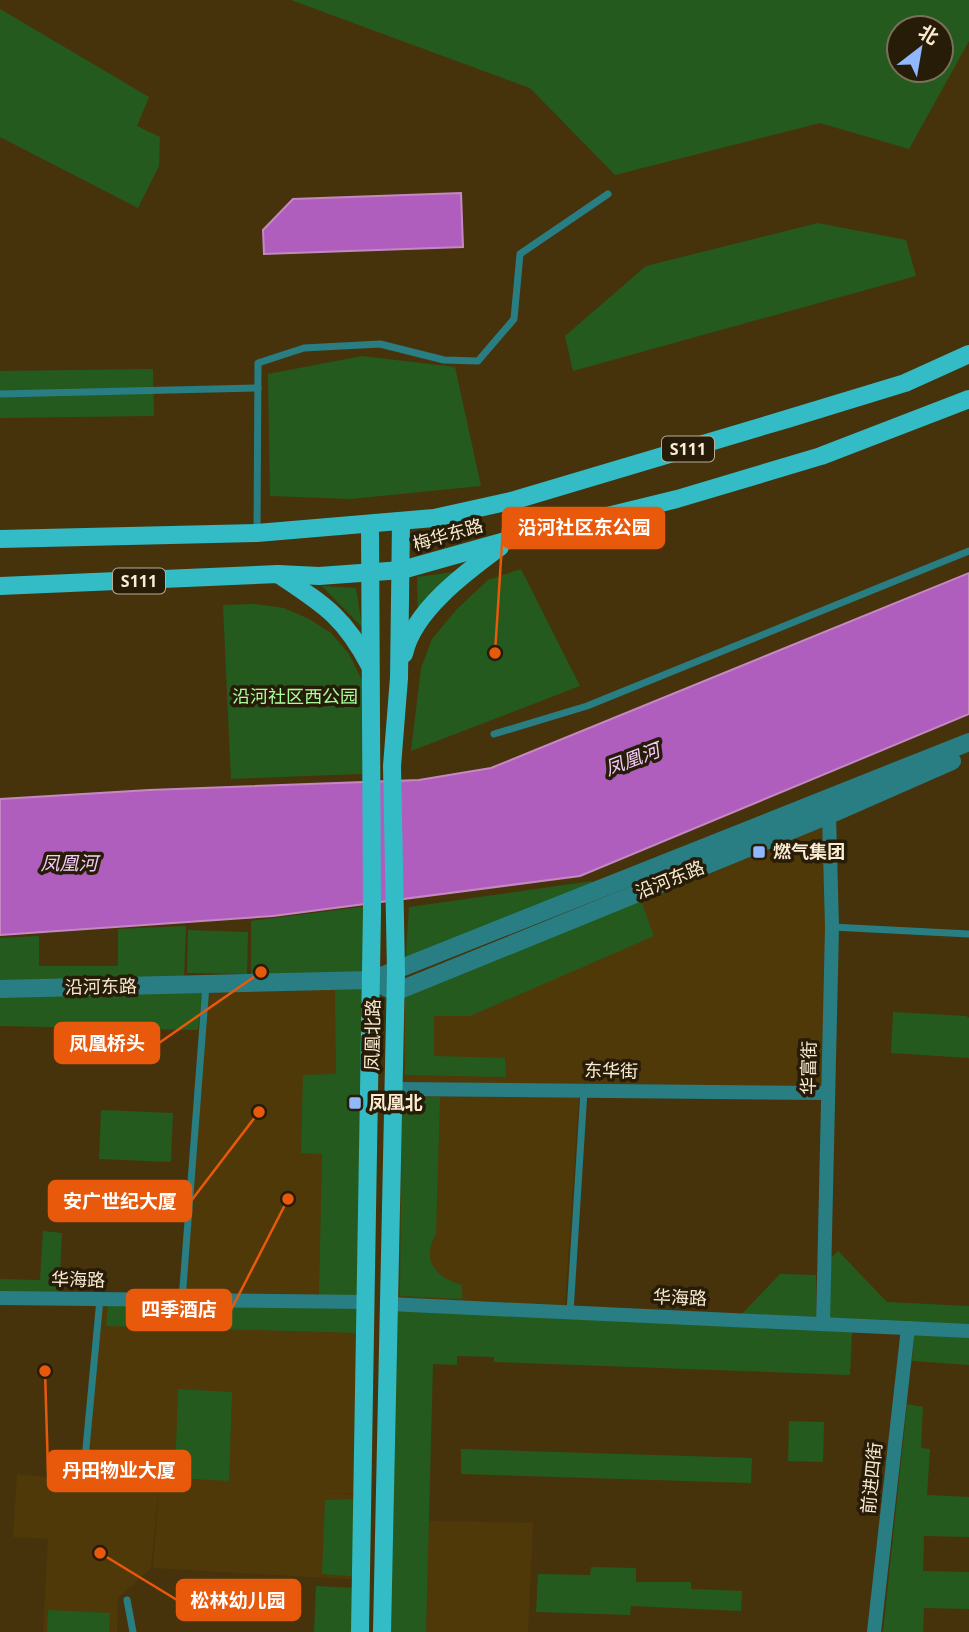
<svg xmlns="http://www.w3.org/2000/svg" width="969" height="1632" font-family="'Noto Sans','Noto Sans SC',sans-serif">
  <rect width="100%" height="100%" fill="#46330c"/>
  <!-- built -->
  <g fill="#4f3909">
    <polygon points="829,815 828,1093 393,1088 395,992"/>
    <polygon points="370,982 365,1300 185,1298 207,987"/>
    <polygon points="400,1095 579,1097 565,1306 397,1298"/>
    <polygon points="101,1301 365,1304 363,1494 322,1493 363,1495 362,1580 153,1568 159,1484 151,1568 118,1598 117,1632 43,1632 48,1539 13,1537 17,1474 95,1482 84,1481"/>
    <polygon points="389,1520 533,1523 528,1632 386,1632"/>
  </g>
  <!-- green -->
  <g fill="#255a1e" fill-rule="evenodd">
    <path d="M291 0H969V41L909 149 820 123 615 175 530 88ZM941 28V70H899V28Z"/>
    <polygon points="0,9 149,97 137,126 160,137 159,166 138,208 0,137"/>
    <polygon points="818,223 906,240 916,276 573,371 565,336 646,266"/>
    <polygon points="362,356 455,367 481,486 351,499 270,496 268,374"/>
    <polygon points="153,369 154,416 0,418 0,371"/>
    <polygon points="521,569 580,686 411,751 421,668 432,639 457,609 488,580"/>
    <polygon points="453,572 418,625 417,577"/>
    <polygon points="322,586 356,588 362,627"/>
    <polygon points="255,604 284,608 309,619 331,633 349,654 362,680 362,774 231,779 223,605"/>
    <polygon points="592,881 598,896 405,968 409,907"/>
    <polygon points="641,901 654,936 470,1016 434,1016 434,1056 505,1058 506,1077 405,1075 405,985"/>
    <polygon points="369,906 368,977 251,979 251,921"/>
    <polygon points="186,926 184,981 0,984 0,938 39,936 39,966 118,966 118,929"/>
    <polygon points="188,930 248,932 247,974 187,973"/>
    <polygon points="335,985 367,985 362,1297 319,1296 322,1154 301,1153 303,1075 336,1074"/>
    <polygon points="203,988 198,1030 0,1026 0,995"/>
    <polygon points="893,1012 966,1016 969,1018 969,1058 891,1053"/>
    <path d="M402 1097H440L436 1233C421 1261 435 1277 462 1285V1299L400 1296Z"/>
    <polygon points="101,1110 173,1113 171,1162 99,1159"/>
    <polygon points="43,1231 62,1233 59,1294 0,1293 0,1279 40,1280"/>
    <polygon points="838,1251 887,1302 969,1306 969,1328 827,1319 829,1260"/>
    <polygon points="780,1274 816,1275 816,1317 742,1314"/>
    <polygon points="108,1303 361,1306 360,1333 106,1326"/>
    <polygon points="395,1308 852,1331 850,1375 494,1362 494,1357 457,1356 457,1365 433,1364 426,1632 388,1632"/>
    <polygon points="914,1334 969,1337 969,1365 912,1361"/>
    <polygon points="178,1389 232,1392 229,1481 175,1478"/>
    <polygon points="907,1404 923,1407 921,1448 930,1449 927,1495 969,1497 969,1537 924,1536 923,1571 969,1572 969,1609 924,1608 923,1632 883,1632"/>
    <polygon points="789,1421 824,1422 823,1462 788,1461"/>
    <polygon points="461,1449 752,1458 751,1483 461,1474"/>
    <polygon points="360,1499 360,1577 322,1574 325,1500"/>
    <polygon points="591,1567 636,1568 636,1582 691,1582 691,1589 742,1591 741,1611 631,1606 630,1615 536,1612 538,1574 590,1575"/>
    <polygon points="316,1586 356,1588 356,1632 314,1632"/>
    <polygon points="48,1610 110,1613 109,1632 47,1632"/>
  </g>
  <!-- water -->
  <g fill="#af5ebd" stroke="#c688c3" stroke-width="2">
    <polygon points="461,193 463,247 264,254 263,230 293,199"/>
    <polygon points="969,573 969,714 580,876 273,916 0,935 0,799 149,790 419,780 491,768"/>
  </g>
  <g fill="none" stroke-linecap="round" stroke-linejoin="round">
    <!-- service -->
    <g stroke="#287e83" stroke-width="7">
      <polyline points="0,394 258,388"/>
      <polyline points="257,533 258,363 304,348 380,344 444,360 478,361 514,319 520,254 608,194"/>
      <polyline points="494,734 587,706 969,551"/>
      <polyline points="832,927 969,934"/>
      <polyline points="182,1300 206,985"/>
      <polyline points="570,1312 584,1091"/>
      <polyline points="83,1480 100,1299"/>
      <polyline points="127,1600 133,1632"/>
    </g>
    <!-- minor -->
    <g stroke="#287e83" stroke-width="14">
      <polyline points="393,1089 828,1093"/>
      <polyline points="0,1298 365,1302"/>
      <polyline points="389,1304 969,1331"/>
      <polyline points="823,1323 832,927 829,815"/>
      <polyline points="874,1632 908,1328"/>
    </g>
    <!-- tertiary -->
    <g stroke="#287e83" stroke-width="18">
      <polyline points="371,980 395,992 829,815 952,761"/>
      <polyline points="0,989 371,980 969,742"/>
    </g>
    <!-- primary -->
    <g stroke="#33bcc5" stroke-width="18">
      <polyline points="0,539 257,533 434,518 515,500 787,419 905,383 969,354"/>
      <path d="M278 574C323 604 344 616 370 666"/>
      <polyline points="0,586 278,574 319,576 402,570 509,540 677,499 821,456 969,399"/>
      <path d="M404 654C413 611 466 572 500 547"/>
      <polyline points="360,1632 372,911 370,525"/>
      <polyline points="382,1632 396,971 392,766 399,678 401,522"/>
    </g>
  </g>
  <!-- markers -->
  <g fill="#91b8fd" stroke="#271c08" stroke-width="2.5">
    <rect x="752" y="845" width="14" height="14" rx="3.5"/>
    <rect x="348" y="1096" width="14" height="14" rx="3.5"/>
  </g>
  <g text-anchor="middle" stroke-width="7" stroke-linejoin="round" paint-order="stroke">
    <!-- shield labels -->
    <g fill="#271c08" stroke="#bbad95" stroke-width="2">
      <rect x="662" y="436.5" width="52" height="25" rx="5"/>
      <rect x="113" y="568.5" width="52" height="25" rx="5"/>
    </g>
    <g font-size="16" font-weight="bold" fill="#faebd2">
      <text x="688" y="455">S111</text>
      <text x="139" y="587">S111</text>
    </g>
    <!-- street labels -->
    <g font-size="18" fill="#faebd2" stroke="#271c08">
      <text transform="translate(448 535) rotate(-16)" y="6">梅华东路</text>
      <text transform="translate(670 880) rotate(-22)" y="6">沿河东路</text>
      <text transform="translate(101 987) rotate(-1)" y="6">沿河东路</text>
      <text transform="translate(373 1035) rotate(-89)" y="6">凤凰北路</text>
      <text transform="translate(809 1068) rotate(-89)" y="6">华富街</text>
      <text transform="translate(611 1071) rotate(1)" y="6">东华街</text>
      <text transform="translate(78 1280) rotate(1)" y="6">华海路</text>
      <text transform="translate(680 1298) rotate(2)" y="6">华海路</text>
      <text transform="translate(872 1478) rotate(-84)" y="6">前进四街</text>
    </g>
    <!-- park labels -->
    <g font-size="18" fill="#a8fd9c" stroke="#271c08">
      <text x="295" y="703">沿河社区西公园</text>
    </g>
    <!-- poi labels -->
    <g font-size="18" font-weight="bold" fill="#faebd2" stroke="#271c08" text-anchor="start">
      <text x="773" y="858">燃气集团</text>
      <text x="369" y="1109">凤凰北</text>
    </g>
    <!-- water labels -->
    <g font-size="19" font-style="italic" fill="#f4ccfb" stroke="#271c08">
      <text transform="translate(632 759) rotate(-21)" y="7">凤凰河</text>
      <text x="69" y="870">凤凰河</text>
    </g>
  </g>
  <!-- callouts -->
  <path fill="none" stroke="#e8590c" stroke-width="2.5" d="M495 653L503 528M261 972L159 1043M259 1112L191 1201M288 1199L231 1310M45 1371L48 1471M100 1553L177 1600"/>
  <g fill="#e8590c" stroke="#271c08" stroke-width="2.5">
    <circle cx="495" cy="653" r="7"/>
    <circle cx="261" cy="972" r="7"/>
    <circle cx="259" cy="1112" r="7"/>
    <circle cx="288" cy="1199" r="7"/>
    <circle cx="45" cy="1371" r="7"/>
    <circle cx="100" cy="1553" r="7"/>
  </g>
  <g fill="#e8590c" stroke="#e8590c" stroke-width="2.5">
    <rect x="503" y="508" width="161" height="40" rx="7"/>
    <rect x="55" y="1023" width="104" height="40" rx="7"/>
    <rect x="49" y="1181" width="142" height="40" rx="7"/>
    <rect x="127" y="1290" width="104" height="40" rx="7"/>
    <rect x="48" y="1451" width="142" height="40" rx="7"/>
    <rect x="177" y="1580" width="123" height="40" rx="7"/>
  </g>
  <g font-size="19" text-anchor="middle" font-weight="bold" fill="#fff">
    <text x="584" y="534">沿河社区东公园</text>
    <text x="107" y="1050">凤凰桥头</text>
    <text x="120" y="1208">安广世纪大厦</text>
    <text x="179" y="1316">四季酒店</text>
    <text x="119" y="1477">丹田物业大厦</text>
    <text x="238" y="1607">松林幼儿园</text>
  </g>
  <!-- north arrow -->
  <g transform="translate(920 49) rotate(31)"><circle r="33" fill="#271c08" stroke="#7b6f59" stroke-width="2"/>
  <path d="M0-5L12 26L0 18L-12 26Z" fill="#91b8fd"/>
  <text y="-10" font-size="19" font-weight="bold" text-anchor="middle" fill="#faebd2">北</text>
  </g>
</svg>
